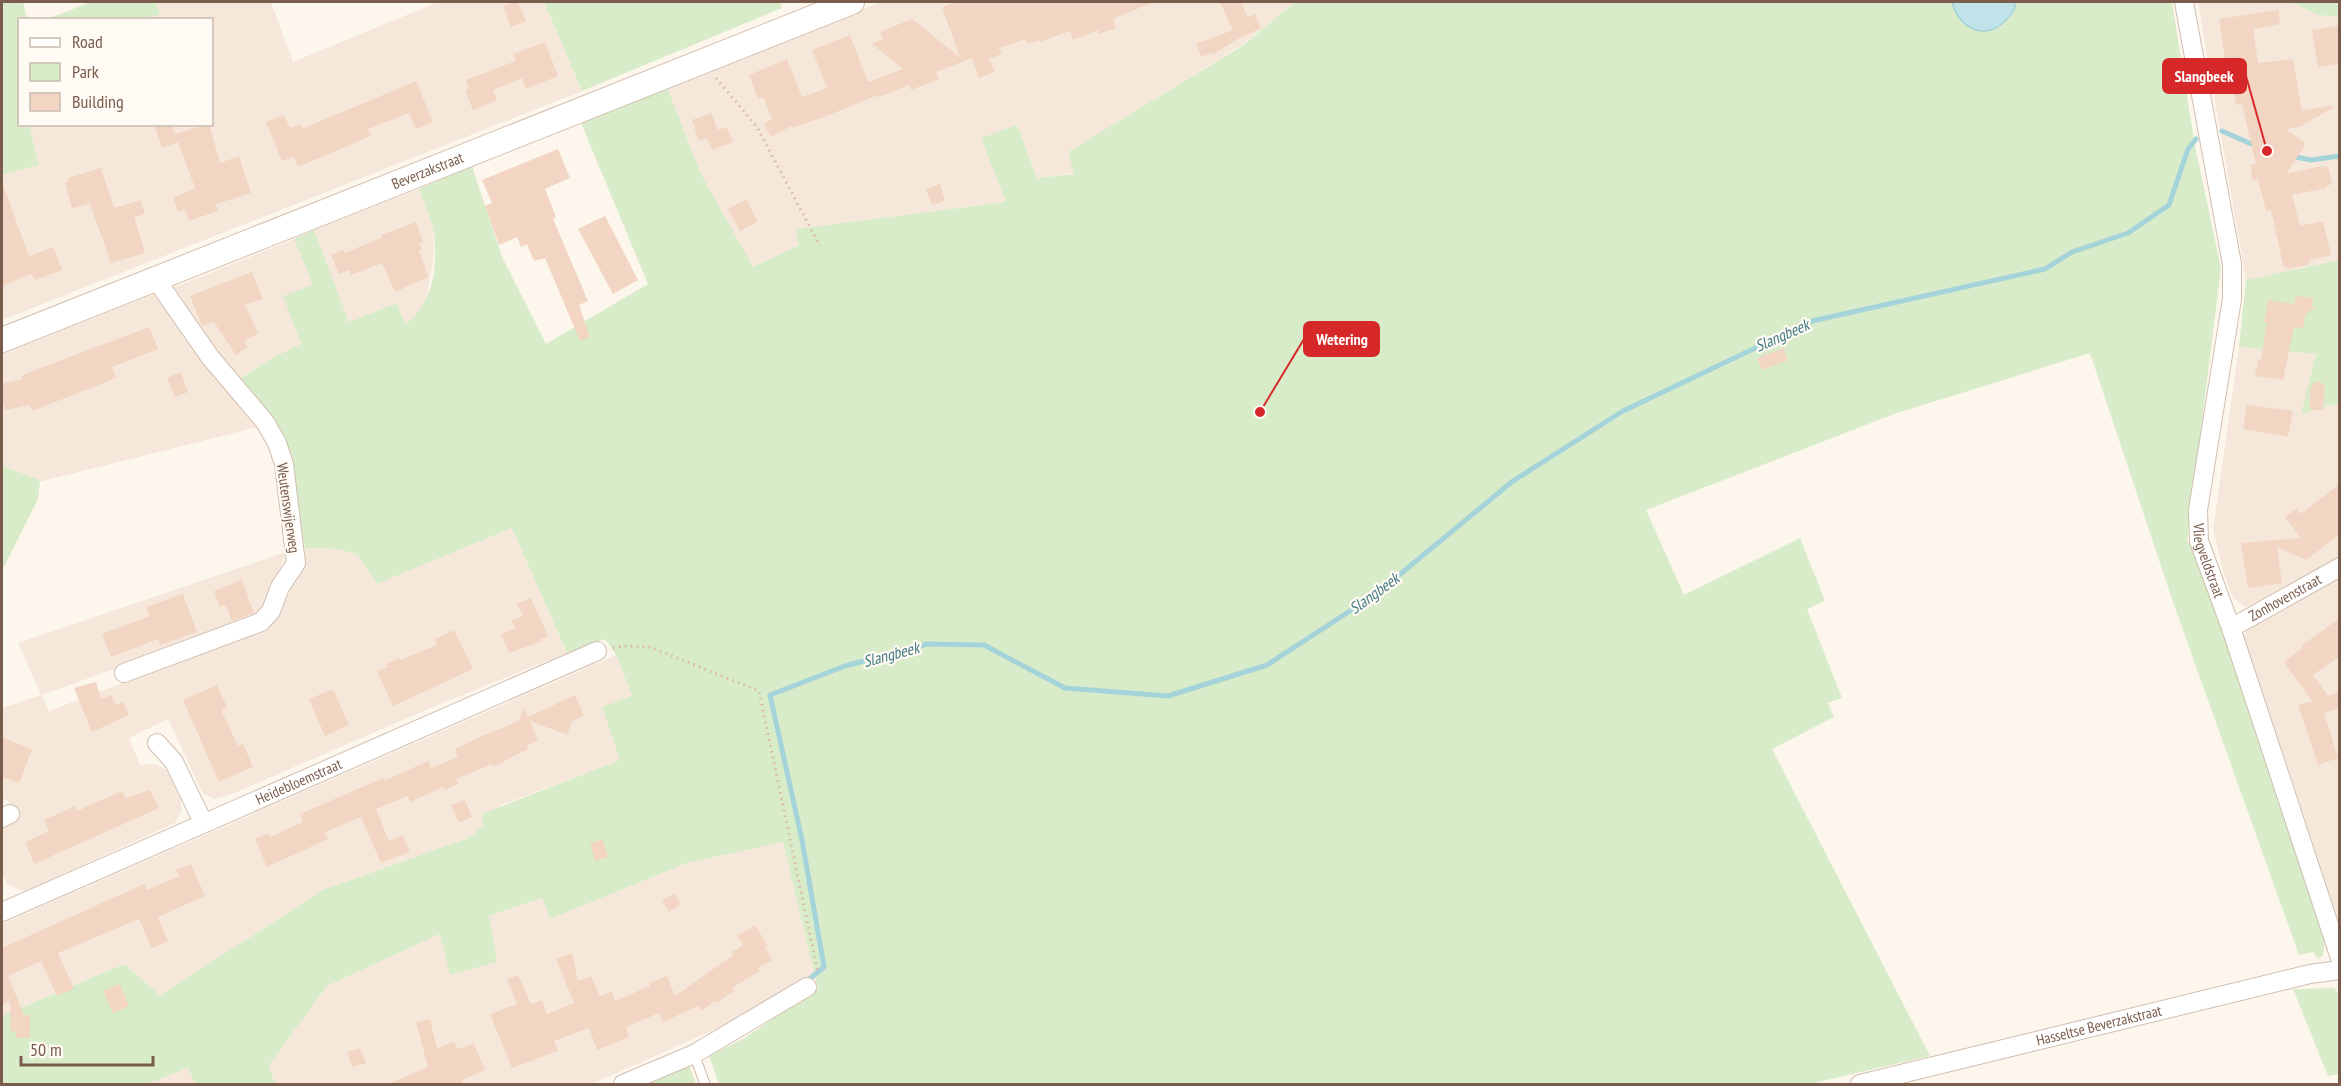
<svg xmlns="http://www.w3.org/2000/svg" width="2341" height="1086" font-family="'PT Sans Narrow',sans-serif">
  <rect width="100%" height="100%" fill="#fdf6ec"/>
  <!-- residential -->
  <g fill="#f5e8da">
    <polygon points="155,2 271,2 293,62 438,2 544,2 582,91 2,320 2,175 39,165 29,125 212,124 212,20 144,19 160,13"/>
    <polygon points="881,2 1295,2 1242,45 1069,152 1075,173 1037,178 1017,125 982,138 1006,202 796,229 799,245 752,267 701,174 667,87"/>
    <polygon points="2198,2 2290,2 2318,15 2339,17 2339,260 2246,280"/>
    <polygon points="419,189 433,229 434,256 426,301 419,313 405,324 397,303 349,323 314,230"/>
    <polygon points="294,239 313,285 284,296 301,345 270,359 237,381 168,290"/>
    <polygon points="157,293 262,426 43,481 2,466 2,353"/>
    <polygon points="2239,347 2316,353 2302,414 2339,403 2339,560 2262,603 2245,607 2233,598 2224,574 2213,530"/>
    <polygon points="512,528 567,653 426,710 232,794 215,799 203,794 168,719 129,738 140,765 154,764 169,771 181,797 181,812 175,823 26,891 16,889 7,883 2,875 2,826 15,818 7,799 2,801 2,708 41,695 18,643 283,553 288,545 266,609 258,617 42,695 49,711 241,638 276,619 285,603 305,548 336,549 357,554 377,584"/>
    <polygon points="2339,573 2339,931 2243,640 2247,630 2254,623"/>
    <polygon points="616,655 632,696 603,707 621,760 499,806 483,826 468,838 323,890 160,995 124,964 2,1016 2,924"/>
    <polygon points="783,842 815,974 761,1009 592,1084 275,1084 269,1065 327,986 440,934 451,975 497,962 489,916 542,898 550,919 687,863"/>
    <polygon points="188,1068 195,1084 146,1084 163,1076"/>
  </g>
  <!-- green -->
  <g fill="#d8ecc9">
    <polygon points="2,2 23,2 27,19 20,20 20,124 29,125 39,165 2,175"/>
    <polygon points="90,2 155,2 160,14 144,19 48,19"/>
    <polygon points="544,2 780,2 782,8 582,91"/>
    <path d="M1295 2H2172L2195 146 2221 268 2187 542 2193 545 2230 649 2325 940 2323 955 2318 959 2313 952 2299 955 2173 602 2090 353 1894 414 1646 510 1684 595 1800 538 1825 601 1807 609 1842 698 1828 703 1834 717 1772 749 1930 1056 1809 1084H719L709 1056 743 1039 818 989 783 842 687 863 550 919 542 898 489 916 497 962 450 975 440 934 327 986 269 1065 275 1084H195L188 1068 146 1084H2V1016L124 964 160 995 323 890 468 838 483 826 482 814 620 760 602 707 632 696 616 655 605 639 567 653 512 528 377 584 357 554 336 549 305 548 294 485 237 381 270 359 301 344 283 296 313 285 294 239 314 230 349 322 397 303 405 324C434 306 439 260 433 229 430 216 423 202 419 189L472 166 502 257 546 344 648 284 581 123 667 87 701 174 753 267 799 245 795 229 1006 202 981 138 1017 125 1037 178 1074 174 1068 152 1242 46Z"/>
    <polygon points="2290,2 2339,2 2339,17 2318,15"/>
    <polygon points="2339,260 2339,403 2301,414 2316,354 2239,347 2246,280"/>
    <polygon points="2,466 43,481 40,481 38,499 2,571"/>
    <polygon points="2334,988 2339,994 2339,1074 2328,1076 2293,989"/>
    <polygon points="689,1065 696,1084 643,1084"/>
  </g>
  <!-- water -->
  <path fill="#bfe3e8" stroke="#a5d3da" stroke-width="1.5" d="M1952 2H2016C2015 11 2011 15 2005 21 1984 42 1958 27 1952 2Z"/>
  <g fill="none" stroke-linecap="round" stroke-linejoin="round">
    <!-- stream -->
    <g stroke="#a5d3da" stroke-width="5">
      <polyline points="2222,131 2256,146"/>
      <polyline points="2291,156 2311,160 2340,156"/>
      <polyline points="806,982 824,967 802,840 770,695 845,666 927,644 984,645 1065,688 1168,696 1267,665 1376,594 1513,481 1623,411 1812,321 2045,269 2072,252 2128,233 2169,205 2188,149 2196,139"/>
    </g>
  </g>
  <!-- building -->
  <g fill="#f3d5c3">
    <polygon points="515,2 518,2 526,21 511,27 503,6"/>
    <polygon points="957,2 1154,2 1113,19 1116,28 1099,34 1098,30 1073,40 1070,31 1040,42 1039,40 1028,44 1026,39 999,48 1002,54 989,59 995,72 979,78 972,58 936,72 939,79 911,90 909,85 879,97 878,95 824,117 792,128 791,126 771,137 764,124 772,119 763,97 758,99 749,75 787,59 802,97 827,88 812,50 850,35 868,82 903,69 872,44 883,39 880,32 912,19 960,57 943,11 943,7"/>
    <polygon points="1220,2 1241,2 1248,17 1255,14 1261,28 1238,39 1212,55 1211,53 1201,57 1196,44 1233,30"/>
    <polygon points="2278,10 2280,24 2253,29 2258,63 2293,59 2302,111 2332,105 2333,108 2301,126 2286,129 2304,142 2304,147 2286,174 2321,166 2321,168 2328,166 2332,184 2326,186 2326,188 2292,195 2300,226 2323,221 2331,255 2311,260 2307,265 2288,269 2283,265 2271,210 2266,211 2258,179 2253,181 2250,165 2256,164 2242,104 2236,105 2233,89 2230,90 2219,19"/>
    <polygon points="2340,25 2340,64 2318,67 2312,30"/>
    <polygon points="545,42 558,76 526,89 522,78 493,90 497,100 473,110 465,90 469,88 466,80 516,61 513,54"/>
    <polygon points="416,81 433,122 416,129 409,113 368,129 371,136 298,167 294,157 282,161 266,122 284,115 290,128 300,124 302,129"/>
    <polygon points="711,113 718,130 727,127 733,142 712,150 707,138 699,141 692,120"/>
    <polygon points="154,124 172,124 175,134 209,124 220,163 239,156 251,193 216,204 218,211 189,221 185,210 178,212 173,198 195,188 178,142 162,148"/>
    <polygon points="558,149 570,178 545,189 556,217 553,219 588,301 579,305 590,337 580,341 545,258 534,261 527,244 521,247 517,237 499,245 485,206 492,203 482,180"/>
    <polygon points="101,168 114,208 141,200 145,214 134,217 145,253 111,263 90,204 72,208 65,182 69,181 68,178"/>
    <polygon points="940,184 945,201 932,205 926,189"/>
    <polygon points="3,185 29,256 53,247 62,270 35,280 31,274 2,286"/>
    <polygon points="746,199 758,222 740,231 728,209"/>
    <polygon points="605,216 638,280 613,294 578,229"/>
    <polygon points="416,222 423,242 419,243 422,250 419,251 428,277 395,292 382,263 351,275 349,270 339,274 331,255 343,250 345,253 382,237 381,235"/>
    <polygon points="252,272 263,299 245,305 258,333 244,342 248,347 236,355 214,322 202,326 190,296"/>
    <polygon points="2296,296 2313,298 2312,307 2316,307 2305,315 2303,328 2294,327 2283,380 2255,376 2258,359 2261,360 2267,323 2264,322 2268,300 2294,304"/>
    <polygon points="149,327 158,349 112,367 116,378 32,411 30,405 5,410 3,403 2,403 2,384 22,379 21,376 30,372"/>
    <polygon points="1783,348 1788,360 1762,370 1757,358"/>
    <polygon points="181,372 188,392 175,397 167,378"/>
    <polygon points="2314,382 2320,382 2325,386 2323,411 2310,409 2310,389"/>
    <polygon points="2247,405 2293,411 2288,437 2243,429"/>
    <polygon points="2340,484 2340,534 2306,560 2277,547 2282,583 2248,588 2241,543 2301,538 2285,517 2297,508 2301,514"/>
    <polygon points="242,580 254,613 232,621 226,605 220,607 214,591"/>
    <polygon points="183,594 197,632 160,645 158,639 111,657 102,634 150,616 146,607"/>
    <polygon points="531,598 548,636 541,639 542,641 509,653 501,634 515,628 511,620 523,616 517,604"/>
    <polygon points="2340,618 2340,656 2313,675 2328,696 2340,692 2340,708 2324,713 2338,758 2318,765 2298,705 2312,701 2284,662 2302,648 2301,646"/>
    <polygon points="454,630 473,669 393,706 377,671 388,667 386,664 399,658 400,660 437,645 435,639"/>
    <polygon points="96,682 101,699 111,695 116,705 123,702 129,715 92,732 74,688"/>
    <polygon points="217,685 227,707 221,710 238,746 243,744 253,767 219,782 183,700"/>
    <polygon points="333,689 349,725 325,736 309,699"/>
    <polygon points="575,695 584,716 572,721 567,735 530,721 538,740 527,746 528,749 493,767 492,764 456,779 458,784 445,790 443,787 410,802 408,796 376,809 389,841 403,835 410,852 381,863 361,817 325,832 328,839 267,867 255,839 268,833 270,837 303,822 300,814 383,778 384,781 428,761 431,768 458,757 455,749 486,734 486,735 519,721 524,708 528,717"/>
    <polygon points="2,737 32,750 19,783 2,777"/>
    <polygon points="150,790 159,808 34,864 25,842 49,831 44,820 75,806 77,811 122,791 125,798"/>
    <polygon points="465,800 472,817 459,823 451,805"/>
    <polygon points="603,840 608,857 595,861 590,843"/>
    <polygon points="191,864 205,896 158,917 168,941 152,948 139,919 58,953 74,989 57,996 41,961 8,976 24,1015 30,1015 30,1038 16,1038 16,1031 11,1032 10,1001 2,1005 2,948 144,884 147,890 179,876 176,870"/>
    <polygon points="674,893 681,904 669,912 662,901"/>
    <polygon points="755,925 768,946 765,948 772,960 758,968 760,971 732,988 734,991 716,1003 715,1001 701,1011 698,1006 663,1022 659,1013 626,1027 629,1037 597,1050 589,1028 554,1041 558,1051 512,1068 490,1014 517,1004 507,979 518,975 531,1004 542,1000 547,1014 574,1003 556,959 572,953 578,981 591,976 600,996 612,991 615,1001 650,986 649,983 667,976 675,996 733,955 732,952 743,945 737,936"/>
    <polygon points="120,984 129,1006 113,1013 103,991"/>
    <polygon points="430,1019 437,1049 454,1041 457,1049 474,1044 485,1070 462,1080 463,1084 388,1084 428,1067 416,1022"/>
    <polygon points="360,1048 366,1063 352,1067 347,1052"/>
  </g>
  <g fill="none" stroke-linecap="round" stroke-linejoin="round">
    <defs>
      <polyline id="lane" points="694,1054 705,1084"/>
      <g id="street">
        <path id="s1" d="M2184 2 2232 264V299L2198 510 2199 541 2231 628 2340 958"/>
        <path id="s2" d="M2231 628 2340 567"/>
        <polyline points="124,673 261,622 271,611 280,587 296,563 284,464 277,443 265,422 210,357 155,278"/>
        <polyline points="157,743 174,762 203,822"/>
        <polyline points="2,818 10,814"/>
        <path id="s3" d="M2 912 597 651"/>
        <polyline points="623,1084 694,1054 807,987"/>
        <path id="s4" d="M1860 1084 2310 974 2340 970"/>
      </g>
      <g id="secondary">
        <path id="s5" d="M2 340 852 2"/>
      </g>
    </defs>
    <!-- lane casing -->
    <use href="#lane" stroke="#d1beb0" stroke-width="11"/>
    <!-- street casing -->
    <use href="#street" stroke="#d1beb0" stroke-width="20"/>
    <!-- secondary casing -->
    <use href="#secondary" stroke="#d6c0b0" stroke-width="26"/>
    <!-- path -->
    <g stroke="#d9b8a5" stroke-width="3" stroke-dasharray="1.5 4.5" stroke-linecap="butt">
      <polyline points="716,78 757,127 820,246"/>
      <polyline points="613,648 622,646 650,647 759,691 818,973"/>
    </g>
    <!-- lane -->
    <use href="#lane" stroke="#fff" stroke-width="9"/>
    <!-- street -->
    <use href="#street" stroke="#fff" stroke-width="18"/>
    <!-- secondary -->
    <use href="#secondary" stroke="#fff" stroke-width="24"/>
  </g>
  <g text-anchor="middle" stroke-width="4.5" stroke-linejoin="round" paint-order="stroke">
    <!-- street labels -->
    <g font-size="15" fill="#7a5c4d" stroke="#fffaf3">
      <text dy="5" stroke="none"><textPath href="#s5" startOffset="458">Beverzakstraat</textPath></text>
      <text transform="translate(288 508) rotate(82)" y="5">Weutenswijerweg</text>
      <text dy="5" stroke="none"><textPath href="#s1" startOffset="567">Vliegveldstraat</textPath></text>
      <text dy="5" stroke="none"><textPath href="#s2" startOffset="62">Zonhovenstraat</textPath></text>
      <text dy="5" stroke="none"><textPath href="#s3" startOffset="324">Heidebloemstraat</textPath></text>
      <text dy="5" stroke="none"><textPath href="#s4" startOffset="246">Hasseltse Beverzakstraat</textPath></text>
    </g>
    <!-- water labels -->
    <g font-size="16" font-style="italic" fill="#437c86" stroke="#fffaf3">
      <text transform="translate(1782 335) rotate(-24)" y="6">Slangbeek</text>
      <text transform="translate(1374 593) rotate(-36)" y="6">Slangbeek</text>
      <text transform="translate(891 654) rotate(-15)" y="6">Slangbeek</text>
    </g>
  </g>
  <!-- callouts -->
  <path fill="none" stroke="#d62828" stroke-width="2" d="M2267 151L2246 76M1260 412L1304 339"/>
  <g fill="#d62828" stroke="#fffaf3" stroke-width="2">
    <circle cx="2267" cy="151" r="6"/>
    <circle cx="1260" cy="412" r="6"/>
  </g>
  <g fill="#d62828" stroke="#d62828" stroke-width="2">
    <rect x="2163" y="59" width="83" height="34" rx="6"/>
    <rect x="1304" y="322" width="75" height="34" rx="6"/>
  </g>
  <g font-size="16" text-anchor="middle" font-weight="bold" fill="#fff">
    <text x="2204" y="82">Slangbeek</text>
    <text x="1342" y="345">Wetering</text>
  </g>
  <!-- border -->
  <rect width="2341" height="1086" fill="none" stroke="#7a5c4d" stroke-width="6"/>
  <!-- legend -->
  <rect x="18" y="18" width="195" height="108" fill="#fffaf3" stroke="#cabbb1" stroke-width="1.5"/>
  <rect x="30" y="38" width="30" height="9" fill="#ffffff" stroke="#cabbb1" stroke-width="1.5"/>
  <text x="72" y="48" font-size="18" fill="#7a5c4d">Road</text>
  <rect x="30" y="63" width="30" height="18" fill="#d8ecc9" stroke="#cabbb1" stroke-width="1.5"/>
  <text x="72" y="78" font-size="18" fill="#7a5c4d">Park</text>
  <rect x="30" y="93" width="30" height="18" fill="#f3d5c3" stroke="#cabbb1" stroke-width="1.5"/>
  <text x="72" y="108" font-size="18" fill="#7a5c4d">Building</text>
  <!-- scale -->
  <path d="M21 1056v9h132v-9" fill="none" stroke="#7a5c4d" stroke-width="3"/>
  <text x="30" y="1056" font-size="18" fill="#7a5c4d" stroke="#fffaf3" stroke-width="4.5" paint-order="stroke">50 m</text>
</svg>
